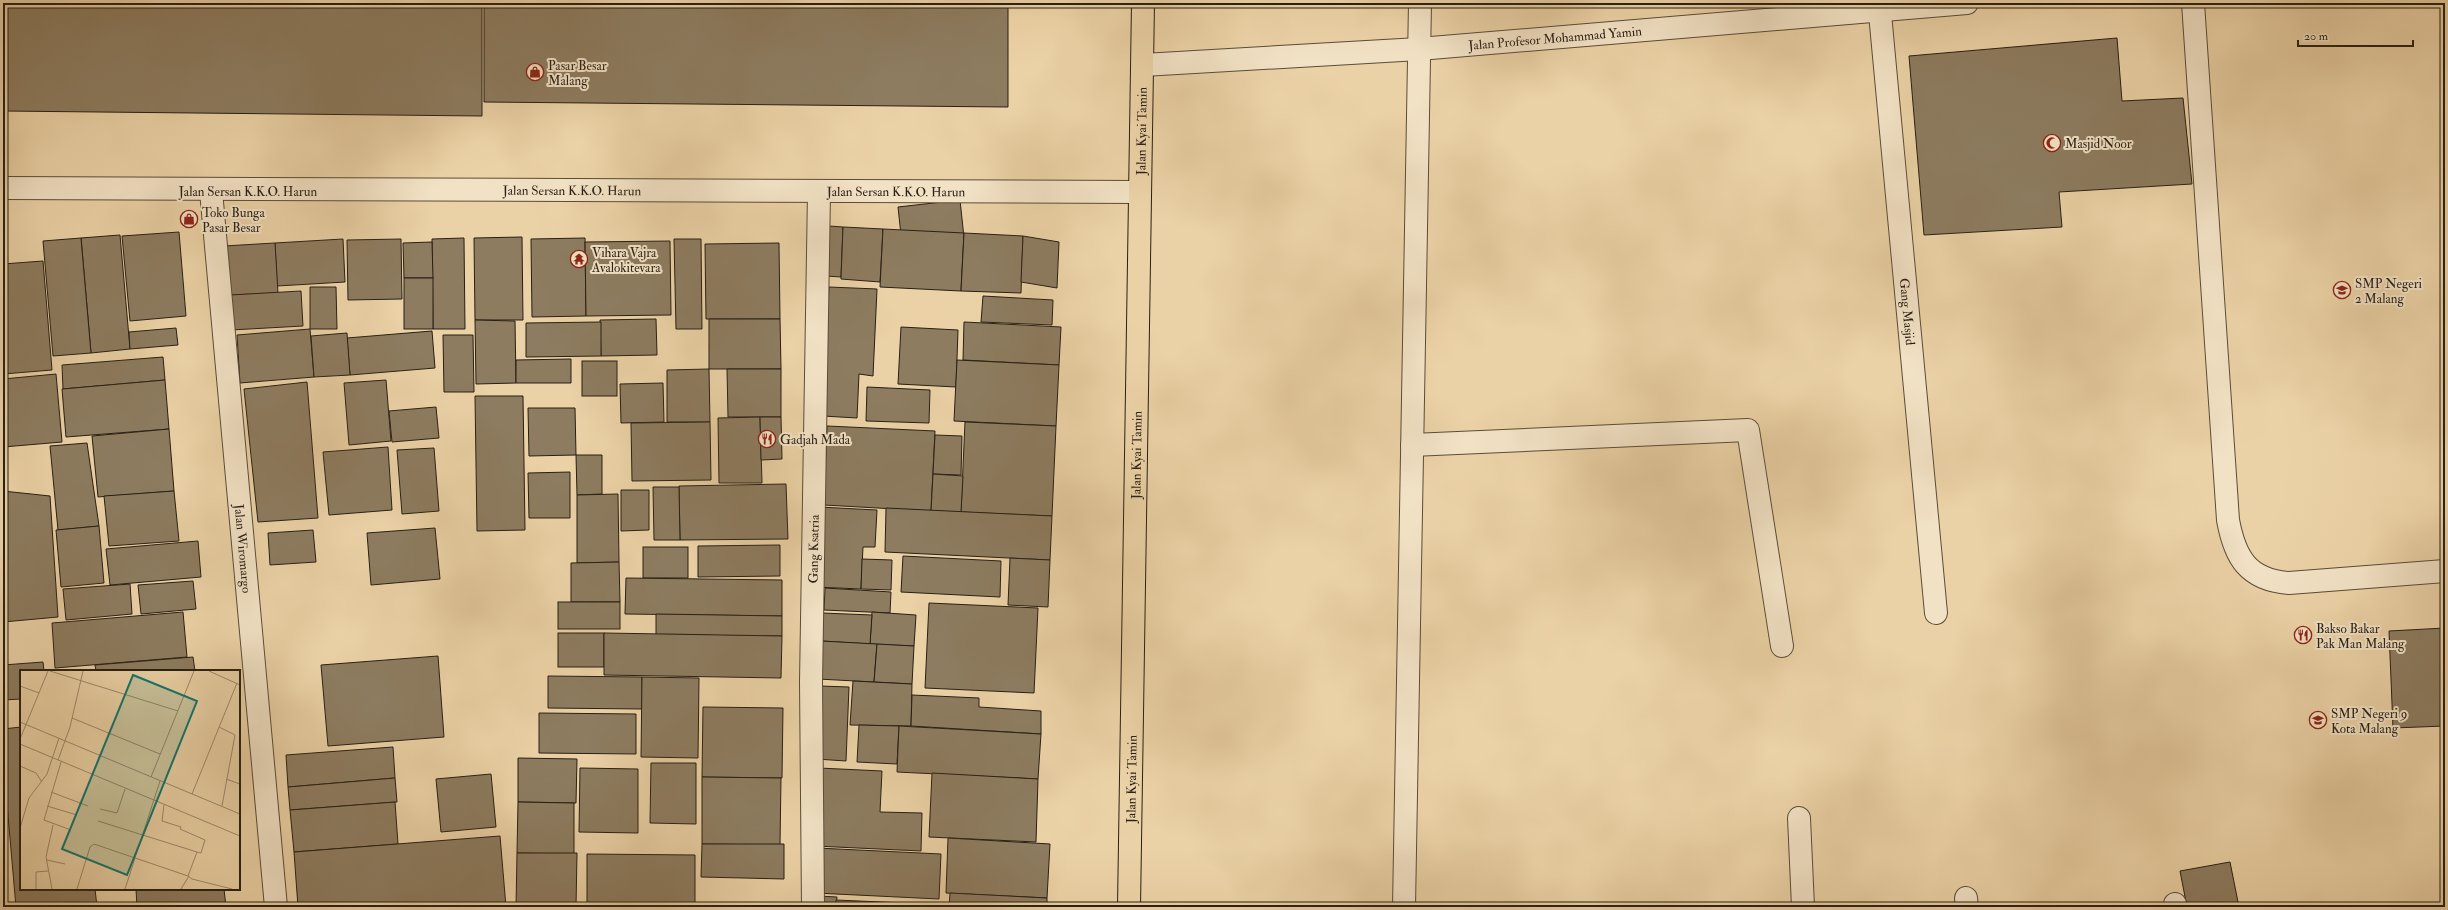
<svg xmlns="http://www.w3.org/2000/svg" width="2448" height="910" font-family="'IM FELL Double Pica',serif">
  <rect width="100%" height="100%" fill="#ebd2a6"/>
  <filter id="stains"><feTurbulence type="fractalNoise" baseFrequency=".005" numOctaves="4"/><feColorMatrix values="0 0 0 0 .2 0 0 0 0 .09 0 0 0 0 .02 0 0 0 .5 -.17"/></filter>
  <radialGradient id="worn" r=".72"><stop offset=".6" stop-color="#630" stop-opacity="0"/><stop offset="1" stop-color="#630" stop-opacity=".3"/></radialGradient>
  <!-- building -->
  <g fill="#8d7c60" stroke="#281f15">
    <polygon points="3,3 482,3 482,116 3,111"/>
    <polygon points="484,3 1008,3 1008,107 484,102"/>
    <polygon points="2117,38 2122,101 2183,98 2192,184 2059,192 2062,227 1924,235 1909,56"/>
    <polygon points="960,200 965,247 903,254 898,207"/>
    <polygon points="829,226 843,227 841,277 826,276"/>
    <polygon points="843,227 883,229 880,282 841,279"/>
    <polygon points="883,229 964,233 961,291 880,287"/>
    <polygon points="179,232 186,316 130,321 122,236"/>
    <polygon points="964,233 1023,236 1021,293 961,291"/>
    <polygon points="120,235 130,349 91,353 81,238"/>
    <polygon points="1023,236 1059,242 1057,288 1021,282"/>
    <polygon points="522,237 523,320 475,320 474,238"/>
    <polygon points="81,238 91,353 53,356 43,241"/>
    <polygon points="464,238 465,329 433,329 432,239"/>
    <polygon points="585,238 586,316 532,317 531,239"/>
    <polygon points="343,239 345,282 277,286 275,243"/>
    <polygon points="401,239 402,299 348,300 347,240"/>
    <polygon points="674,239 701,239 702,329 676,329"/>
    <polygon points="670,241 671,315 586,316 585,242"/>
    <polygon points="432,242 433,278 404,278 403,243"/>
    <polygon points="275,243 278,293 230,295 224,246"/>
    <polygon points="779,243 780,319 706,319 705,244"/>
    <polygon points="43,261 52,370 3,374 3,264"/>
    <rect x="404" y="278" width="29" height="51"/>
    <polygon points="310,287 336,287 337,329 310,329"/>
    <polygon points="829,287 877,289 873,376 859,374 857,418 823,416"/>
    <polygon points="301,291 303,326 231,330 230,295"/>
    <polygon points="983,296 1053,300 1052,325 981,322"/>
    <polygon points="656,319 657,355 601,356 600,320"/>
    <polygon points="709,319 780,319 781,369 709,369"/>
    <polygon points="475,320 515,321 516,383 476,384"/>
    <polygon points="601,322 601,356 526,357 526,323"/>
    <polygon points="964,322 1061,327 1059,365 963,360"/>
    <polygon points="901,327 958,330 956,387 898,384"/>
    <polygon points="176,328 178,345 130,349 129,332"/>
    <polygon points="310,329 314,377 240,383 237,335"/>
    <polygon points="432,331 435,368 350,375 347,338"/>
    <polygon points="347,333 350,375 314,377 311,336"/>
    <polygon points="443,335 473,335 474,392 444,392"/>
    <polygon points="163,357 165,380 63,389 62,365"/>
    <polygon points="571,359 571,383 516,383 516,360"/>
    <polygon points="957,360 1059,365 1056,426 954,421"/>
    <rect x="582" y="361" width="35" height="35"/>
    <polygon points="709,369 710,422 667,422 667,370"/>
    <polygon points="727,369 781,369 781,417 728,417"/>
    <polygon points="56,374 62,442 3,447 3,379"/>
    <polygon points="165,380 169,429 66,437 62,389"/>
    <polygon points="386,380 391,441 349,445 344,383"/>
    <polygon points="307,382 318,518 258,522 244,389"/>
    <polygon points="663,383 664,422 621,423 620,384"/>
    <polygon points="867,387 930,390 929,423 866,421"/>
    <polygon points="475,396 523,396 525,530 477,531"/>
    <polygon points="436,407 439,438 392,442 389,411"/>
    <polygon points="528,408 575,408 576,455 529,456"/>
    <polygon points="760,417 762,483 719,483 718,418"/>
    <polygon points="760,417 781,417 782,459 761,460"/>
    <polygon points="710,422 711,480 632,481 631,423"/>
    <polygon points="965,422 1056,426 1052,516 961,512"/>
    <polygon points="827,426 935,431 931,511 824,505"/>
    <polygon points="169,429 174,491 98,497 92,436"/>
    <polygon points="935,435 962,436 961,475 933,474"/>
    <polygon points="87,443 99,526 58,530 50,446"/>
    <polygon points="388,447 392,510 329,515 323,452"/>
    <polygon points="434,448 439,511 402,514 397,450"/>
    <polygon points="576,455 602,455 602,494 577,495"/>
    <polygon points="570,472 570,518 529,518 528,473"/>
    <polygon points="933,474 963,476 961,512 931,511"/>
    <polygon points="786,484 788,539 680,540 679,486"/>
    <polygon points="653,487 679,487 680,540 654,540"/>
    <polygon points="621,490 649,490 649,530 621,531"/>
    <polygon points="3,491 50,496 58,617 3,622"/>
    <polygon points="174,491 179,541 109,546 104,496"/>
    <polygon points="618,494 619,562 577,563 577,495"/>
    <polygon points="819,507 877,510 875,547 863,547 861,589 815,587"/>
    <polygon points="886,508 1052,516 1050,560 885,552"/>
    <polygon points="99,526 104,583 61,587 56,530"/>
    <polygon points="435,528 440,579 371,585 367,533"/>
    <polygon points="313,530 316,562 270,565 268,533"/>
    <polygon points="198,541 201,577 110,585 106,549"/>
    <polygon points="780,545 780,576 698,577 698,546"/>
    <rect x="643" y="547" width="45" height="31"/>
    <polygon points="903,556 1001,561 1000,597 901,592"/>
    <polygon points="1010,558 1050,560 1048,607 1008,605"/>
    <polygon points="862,559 892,560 891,590 861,589"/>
    <polygon points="619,562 620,602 571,602 571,563"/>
    <polygon points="626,578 782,580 782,616 625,614"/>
    <polygon points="193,581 196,609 141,614 138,585"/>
    <polygon points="130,584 132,614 66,620 63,589"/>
    <polygon points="825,588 891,592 890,613 824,610"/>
    <rect x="558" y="602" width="62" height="27"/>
    <polygon points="929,603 1038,608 1034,693 925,688"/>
    <polygon points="183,612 187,657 55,668 52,623"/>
    <polygon points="872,612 916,615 914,646 870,644"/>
    <polygon points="822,613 872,615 870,644 821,641"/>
    <polygon points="656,614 782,616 782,636 656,635"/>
    <polygon points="2445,628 2445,726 2393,728 2389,631"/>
    <rect x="558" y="633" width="46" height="34"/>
    <polygon points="604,633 782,636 781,678 604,675"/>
    <polygon points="821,641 877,644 874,682 818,679"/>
    <polygon points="877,644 914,646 912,684 874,682"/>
    <polygon points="438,656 444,737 328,746 321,665"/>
    <polygon points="193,657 195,671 96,671 95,665"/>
    <polygon points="43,662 44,671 21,671 21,699 3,700 3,665"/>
    <polygon points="548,676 642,677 642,709 548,708"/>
    <polygon points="642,677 699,678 698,758 641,757"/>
    <polygon points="853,681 912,684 911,726 850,725"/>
    <polygon points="820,686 849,687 846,761 816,759"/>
    <polygon points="912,695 979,698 979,707 1041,711 1041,734 911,726"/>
    <polygon points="703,707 783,708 782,778 702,777"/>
    <polygon points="539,713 636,714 636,754 539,753"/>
    <polygon points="859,725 899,726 897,764 857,762"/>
    <polygon points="899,726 1041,734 1038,779 897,772"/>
    <polygon points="21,727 21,889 95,889 97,907 16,907 3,758 3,729"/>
    <polygon points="393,747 395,778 288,787 286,755"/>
    <polygon points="518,758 577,759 576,803 518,802"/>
    <polygon points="651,763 696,763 696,824 650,823"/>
    <polygon points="580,768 638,769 638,833 579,832"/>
    <polygon points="819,768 882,771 880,812 922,813 921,851 815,846"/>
    <polygon points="932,773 1038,779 1036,842 929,837"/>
    <polygon points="491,774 496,827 441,832 436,779"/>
    <polygon points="702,777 781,778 780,845 702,844"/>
    <polygon points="395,778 397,802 290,810 288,787"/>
    <polygon points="395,802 398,844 294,852 290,810"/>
    <polygon points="518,802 574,803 574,854 517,853"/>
    <polygon points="500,836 506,907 298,907 294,852"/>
    <polygon points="948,838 1050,844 1047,898 946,893"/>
    <polygon points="702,844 784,844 784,879 701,877"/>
    <polygon points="817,848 941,854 939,899 815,893"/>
    <polygon points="517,853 577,853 576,907 516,907"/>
    <polygon points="587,854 695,855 695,907 587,907"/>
    <polygon points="2230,862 2239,907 2187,907 2180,871"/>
    <polygon points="136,889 224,889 226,907 137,907"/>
    <polygon points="950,893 1047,898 1047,907 949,907"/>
    <polygon points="818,896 837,897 836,907 817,907"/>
    <polygon points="836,900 927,904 927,907 836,907"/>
  </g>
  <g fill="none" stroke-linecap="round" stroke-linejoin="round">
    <defs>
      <g id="minor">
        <path id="s1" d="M1879 3 1936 613"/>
        <path d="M2193 3 2228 520C2235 558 2248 580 2289 583L2445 571"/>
        <path id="s2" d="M1143 65 1419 49 1967 3"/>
        <path id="s3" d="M3 188 1140 192"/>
        <path id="s4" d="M211 191 276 907"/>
        <polyline points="1412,445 1748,430 1782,646"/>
        <polyline points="1799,818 1803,907"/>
        <polyline points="1966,898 1967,907"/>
        <polyline points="2175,904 2175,907"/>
        <path id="s5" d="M813 907 811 682 819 192"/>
        <polyline points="1404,907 1420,3"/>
      </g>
      <g id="major">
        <path id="s6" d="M1129 907 1143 3"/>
      </g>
    </defs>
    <!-- minor casing -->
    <use href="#minor" stroke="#594c39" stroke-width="24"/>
    <!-- major casing -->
    <use href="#major" stroke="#281f15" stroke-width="24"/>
    <!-- minor -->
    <use href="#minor" stroke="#f2e2c5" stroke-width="22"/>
    <!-- major -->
    <use href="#major" stroke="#ebd2a6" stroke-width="22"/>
  </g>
  <!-- icons -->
  <defs>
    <symbol id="shop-ring" viewBox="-11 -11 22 22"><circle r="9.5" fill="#f2e2c5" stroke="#8f2418" stroke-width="1.5"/><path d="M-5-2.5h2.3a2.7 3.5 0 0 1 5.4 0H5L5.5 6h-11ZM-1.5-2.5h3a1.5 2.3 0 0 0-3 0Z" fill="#8f2418"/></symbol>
    <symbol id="mosque-ring" viewBox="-11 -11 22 22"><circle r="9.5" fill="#f2e2c5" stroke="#8f2418" stroke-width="1.5"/><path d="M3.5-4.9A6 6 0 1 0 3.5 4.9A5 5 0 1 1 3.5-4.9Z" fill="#8f2418"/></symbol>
    <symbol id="temple-ring" viewBox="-11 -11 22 22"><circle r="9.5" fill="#f2e2c5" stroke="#8f2418" stroke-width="1.5"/><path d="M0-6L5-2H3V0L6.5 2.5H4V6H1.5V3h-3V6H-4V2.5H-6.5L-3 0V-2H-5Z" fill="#8f2418"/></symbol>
    <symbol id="school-ring" viewBox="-11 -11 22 22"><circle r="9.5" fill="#f2e2c5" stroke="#8f2418" stroke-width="1.5"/><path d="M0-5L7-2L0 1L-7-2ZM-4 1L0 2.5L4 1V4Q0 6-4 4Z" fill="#8f2418"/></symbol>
    <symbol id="restaurant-ring" viewBox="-11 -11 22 22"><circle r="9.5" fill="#f2e2c5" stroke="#8f2418" stroke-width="1.5"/><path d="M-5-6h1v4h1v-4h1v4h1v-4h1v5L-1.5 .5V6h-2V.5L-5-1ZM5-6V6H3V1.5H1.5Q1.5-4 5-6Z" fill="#8f2418"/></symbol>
  </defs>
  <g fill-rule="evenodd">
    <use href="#shop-ring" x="525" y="62" width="20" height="20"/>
    <use href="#mosque-ring" x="2042" y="133" width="20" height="20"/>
    <use href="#shop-ring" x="179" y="209" width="20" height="20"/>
    <use href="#temple-ring" x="569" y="249" width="20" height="20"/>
    <use href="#school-ring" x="2332" y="280" width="20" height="20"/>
    <use href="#restaurant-ring" x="757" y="429" width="20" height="20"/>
    <use href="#restaurant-ring" x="2293" y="625" width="20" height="20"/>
    <use href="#school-ring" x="2308" y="710" width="20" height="20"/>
  </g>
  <g text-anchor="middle" stroke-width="4" stroke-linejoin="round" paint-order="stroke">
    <!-- street labels -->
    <g font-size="13" fill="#281f15" stroke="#f2e2c5">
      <text dy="5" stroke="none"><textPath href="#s2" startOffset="413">Jalan Profesor Mohammad Yamin</textPath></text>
      <text dy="5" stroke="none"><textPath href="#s6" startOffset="776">Jalan Kyai Tamin</textPath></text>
      <text x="248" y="196">Jalan Sersan K.K.O. Harun</text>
      <text dy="5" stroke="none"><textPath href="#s3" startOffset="569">Jalan Sersan K.K.O. Harun</textPath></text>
      <text dy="5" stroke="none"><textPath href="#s3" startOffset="893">Jalan Sersan K.K.O. Harun</textPath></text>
      <text dy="5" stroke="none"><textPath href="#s1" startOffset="310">Gang Masjid</textPath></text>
      <text dy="5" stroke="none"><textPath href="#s6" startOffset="452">Jalan Kyai Tamin</textPath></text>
      <text dy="5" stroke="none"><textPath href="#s4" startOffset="359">Jalan Wiromargo</textPath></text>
      <text dy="5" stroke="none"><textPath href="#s5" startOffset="358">Gang Ksatria</textPath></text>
      <text dy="5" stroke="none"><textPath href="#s6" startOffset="128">Jalan Kyai Tamin</textPath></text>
    </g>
    <!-- poi labels -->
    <g font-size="13" fill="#281f15" stroke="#f2e2c5" text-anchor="start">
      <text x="548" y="70">Pasar Besar<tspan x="548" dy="15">Malang</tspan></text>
      <text x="2065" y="148">Masjid Noor</text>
      <text x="202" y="217">Toko Bunga<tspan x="202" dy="15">Pasar Besar</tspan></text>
      <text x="592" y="257">Vihara Vajra<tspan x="592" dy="15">Avalokitevara</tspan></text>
      <text x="2355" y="288">SMP Negeri<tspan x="2355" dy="15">2 Malang</tspan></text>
      <text x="780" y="444">Gadjah Mada</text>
      <text x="2316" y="633">Bakso Bakar<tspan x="2316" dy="15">Pak Man Malang</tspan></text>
      <text x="2331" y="718">SMP Negeri 9<tspan x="2331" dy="15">Kota Malang</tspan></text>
    </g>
  </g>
  <!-- overview -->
  <g transform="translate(20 670)">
    <rect width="220" height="220" fill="#ebd2a6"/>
    <path fill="none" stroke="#9d8a6c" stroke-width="1" d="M30 1 158 41M189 1 220 15M0 16 19 23M52 48 140 84M0 52 220 144M199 57 215 65 202 136M0 69 28 1M0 74 220 166M38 90 50 57 63 1M41 92 24 150 51 160M0 96 16 103 22 112M131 107 174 1M206 109 220 114M31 122 68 136M172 124 217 13M144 135 142 151 161 157 160 159 185 170 181 183 177 182M27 136 57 145M80 139 97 143 105 119M78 151 177 182 168 206M0 158 9 128 27 104 39 68M27 190 45 194M16 219V202L28 201M32 219 26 187 33 155M57 219 70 177 74 174 168 206 172 209 212 219M105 219 140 111M161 219 169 206"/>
    <path fill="#0f766e" fill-opacity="0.15" stroke="#0f766e" stroke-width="2" d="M113 5 177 31 107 205 42 179Z"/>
    <rect width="220" height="220" fill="none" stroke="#281f15" stroke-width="2"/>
  </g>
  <!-- margin -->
  <rect width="2448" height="910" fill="none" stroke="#ebd2a6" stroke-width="16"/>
  <rect x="4" y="4" width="2440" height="902" fill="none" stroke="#281f15" stroke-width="2"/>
  <rect x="8" y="8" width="2432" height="894" fill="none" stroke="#281f15"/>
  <!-- scale -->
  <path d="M2298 40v6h115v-6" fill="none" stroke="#281f15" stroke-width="2"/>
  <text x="2304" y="40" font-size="12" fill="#281f15" stroke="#f2e2c5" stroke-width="3" paint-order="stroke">20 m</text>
  <rect width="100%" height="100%" filter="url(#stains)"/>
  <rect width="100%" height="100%" fill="url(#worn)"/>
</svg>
